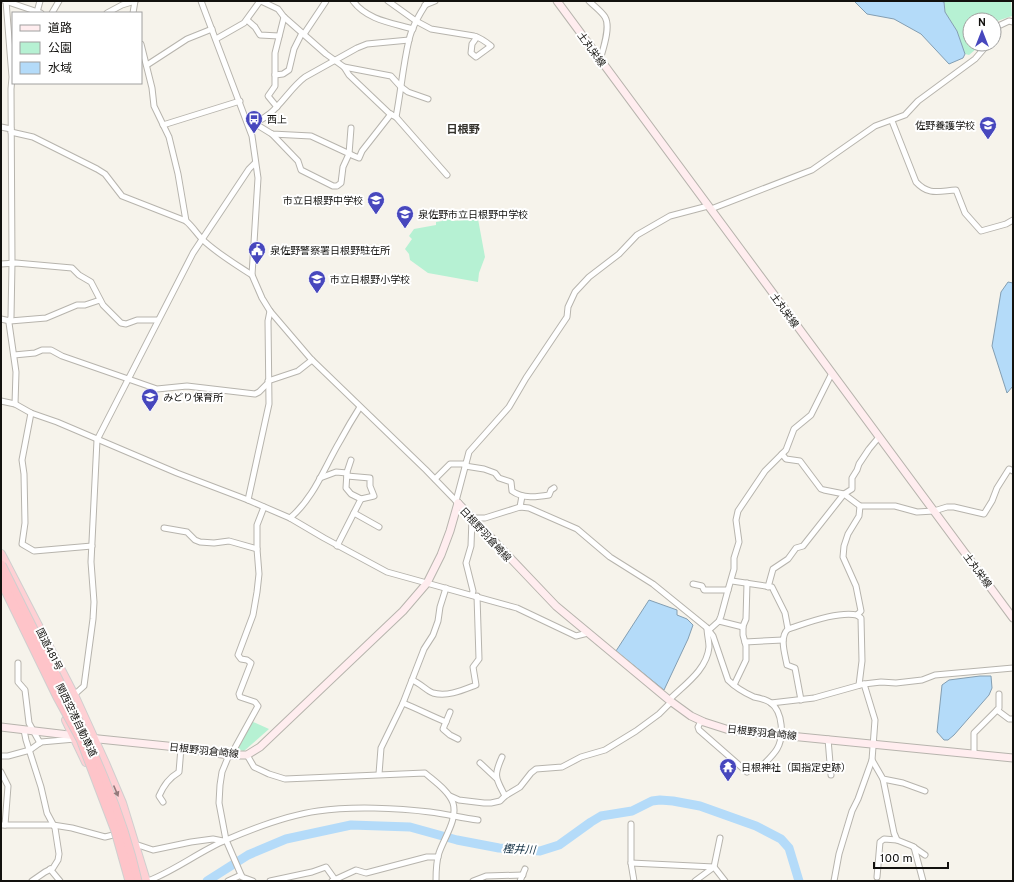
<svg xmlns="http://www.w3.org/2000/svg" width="1014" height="882" font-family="Overpass,'Noto Sans JP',sans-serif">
  <rect width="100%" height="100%" fill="#f6f3eb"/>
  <!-- green -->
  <g fill="#b6f1d3">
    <polygon points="941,1 1011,1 1012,16 994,22 994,20 970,20 970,44 982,44 969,55 965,54 957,31 945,12 944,2"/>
    <polygon points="451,217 452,221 478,219 485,257 479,273 478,282 428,273 410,260 409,254 405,249 412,239 409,236 414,229 436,225 436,222 442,221 442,218"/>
    <polygon points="251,721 269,729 244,751 234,749"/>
  </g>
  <!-- water -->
  <g fill="#b4dbf9" stroke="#839eb2">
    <polygon points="854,1 940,1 944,2 945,12 957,31 965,54 963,58 949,64 921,34 894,19 867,14"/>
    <polygon points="1008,282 1013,283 1013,386 1007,393 992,346 1001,292"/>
    <polygon points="649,600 677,610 677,615 687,619 693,625 688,639 664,690 616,651"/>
    <polygon points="980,676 991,676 992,688 989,695 954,735 948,740 944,740 937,732 942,685 949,680"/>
  </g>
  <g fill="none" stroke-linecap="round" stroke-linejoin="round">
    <!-- river -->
    <polyline stroke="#b4dbf9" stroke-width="9" points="207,881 248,855 286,839 351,825 410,827 457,840 499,848 540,851 559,845 591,822 601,816 632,811 652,801 660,800 673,801 700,806 756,826 781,839 789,848 799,881"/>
    <defs>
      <g id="minor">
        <polyline points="5,1 41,13"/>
        <polyline points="6,1 12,77 11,89 12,263 11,317 9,323 16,372 15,404"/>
        <polyline points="201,1 252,136 258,178 252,275 262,298 270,311 311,359 426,470 458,503"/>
        <polyline points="261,1 278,9 284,17 326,54 344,67 349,75 390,114 396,117"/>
        <path d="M353 1C367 20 392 23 413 29"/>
        <path d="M388 1 416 21 431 29 474 36C481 38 485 41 491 46L476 57 471 53 472 44 477 37"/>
        <path d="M428 1C420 13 412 26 409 40 403 65 401 91 396 117L447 175"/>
        <path d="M589 1C594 6 601 11 605 17 611 27 603 49 600 60"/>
        <polyline points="425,5 435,1"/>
        <polyline points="37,12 40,1"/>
        <polyline points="52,13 59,1"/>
        <polyline points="107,13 122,5 135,1"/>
        <polyline points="133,13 135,1"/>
        <polyline points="247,20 255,27 260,35 279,36"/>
        <polyline points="994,28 1009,21 1013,22"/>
        <polyline points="304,34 326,1"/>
        <polyline points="216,39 244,23 260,1"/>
        <polyline points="141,44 152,88 154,106 169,137 178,174 186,221"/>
        <polyline points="147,65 187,39 212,29"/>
        <polyline points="344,67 391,76 400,86 408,92 428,99"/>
        <polyline points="275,75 283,74 289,70 294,49 302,33"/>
        <polyline points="277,107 268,96 275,86 275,53 284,17"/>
        <path d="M892 121 916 182C929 196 939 191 956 190L965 213 981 231 1006 224 1013 220"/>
        <polyline points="254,123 272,134 311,136 354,156 359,158 362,151 391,114"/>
        <path d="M249 124C275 119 286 91 305 77L357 48 367 44 409 40"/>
        <polyline points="163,125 240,101"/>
        <polyline points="1,127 11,129"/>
        <path d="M11 132 33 137 97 169 105 174 122 196 186 221C193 227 197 234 203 240 218 254 235 264 252 275"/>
        <polyline points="272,134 298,161 301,170 333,186 337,186 341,183 343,167 349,154 351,128"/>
        <polyline points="711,209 812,170 875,126 905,115 918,101 975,59 988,44"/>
        <polyline points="1,264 16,263 72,268 79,275 91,282 103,305 121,323 126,324 137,320 158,320"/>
        <polyline points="1,319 10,321 46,318 77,305 85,305 100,300"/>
        <polyline points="14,355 35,353 42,350 51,350 62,356 157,389 187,386 255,394 259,392 268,383"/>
        <polyline points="268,381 298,371 312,360"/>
        <polyline points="1,401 15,404 31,413 57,422 177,473 248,500 290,518 324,538 387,572 517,608 576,636 588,633"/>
        <polyline points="31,413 22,460 24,474 25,523 22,544 34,551 92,546"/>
        <polyline points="782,454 786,459 800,461 821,489 824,490 844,494 860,506 895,506 917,512 934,511 947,507 954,507 984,514 992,501 997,488 1009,469 1013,471"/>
        <path d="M465 466 484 469 495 473 499 478 511 482 512 491C523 499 537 497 549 495L551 490 554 488"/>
        <polyline points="347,476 370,478 370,486 374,496 361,499"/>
        <polyline points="320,478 336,472 347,473"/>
        <polyline points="435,479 450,464 466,464"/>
        <polyline points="248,500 269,404 268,321 270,311"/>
        <polyline points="456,501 469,452 509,407 526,378 567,317 568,307 575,292 589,277 619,254 637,235 670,216 708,206"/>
        <polyline points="520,507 522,496"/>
        <polyline points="354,513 379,527"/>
        <path d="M290 518C314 498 324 468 340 441 346 430 353 418 360 407"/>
        <polyline points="164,528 187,532 195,540 200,542 214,543 229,541 257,549"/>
        <polyline points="337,546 361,499 351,494 346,488 347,472 351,460"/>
        <path d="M732 581 772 587 785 613 788 629C807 623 838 611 857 615L861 611 856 586 843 557 844 546 848 534 859 516 860 506"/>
        <polyline points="693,584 702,586 704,590 728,590"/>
        <polyline points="768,587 773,569 788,559 796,548 803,546 844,494 852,489 852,478 857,470 859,464 869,449 879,437"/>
        <path d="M472 595 473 591 466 563 471 546 472 518H485L520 507 529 508 577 529 610 557 653 584 706 627 713 636 728 680C735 687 745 693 754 697 759 698 767 700 771 703 783 712 784 737 777 749 774 754 769 759 765 763"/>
        <polyline points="857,615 861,618 862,661 859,685"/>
        <polyline points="719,621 743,627"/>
        <path d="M788 629C779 637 785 654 787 665L795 668 801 700"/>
        <polyline points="709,630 719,621 721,616 728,590 734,569 734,558 739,542 736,520 738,511 765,471 786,450 794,429 811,415 832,373"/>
        <polyline points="745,642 783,640"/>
        <polyline points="18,663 18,682 25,690 29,723 40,743"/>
        <path d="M412 680C420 683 427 691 433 693 448 697 463 690 476 685L473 667 479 659 477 596"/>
        <polyline points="864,684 875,720 872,760 883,779 903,783 925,791"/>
        <polyline points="734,685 746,660 746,646 743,635 743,626 746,619 747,583"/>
        <polyline points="74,695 84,686 93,619 94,602 91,562 97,440 193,253 249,169 255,163"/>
        <path d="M669 700C684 685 707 670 709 647 709 641 707 634 707 628"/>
        <path d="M403 703C418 709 431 716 446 722"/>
        <polyline points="771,703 814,698 864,684 881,682 896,683 922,680 935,675 1013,668"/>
        <polyline points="997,710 1009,719 1013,719"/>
        <polyline points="450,712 443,729 450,735 458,739"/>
        <polyline points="701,721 698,727 699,730 747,772"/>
        <polyline points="24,730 26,740 41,787 47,813 55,828 59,854 58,860 53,868 45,872 32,881"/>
        <polyline points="828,739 831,775"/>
        <polyline points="974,754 974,733 999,708 999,694"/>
        <polyline points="229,755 222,772 220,785 219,803 226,840 242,877 253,881"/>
        <polyline points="231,755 258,706 255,702 240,697 239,694 251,663 247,660 241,659 238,655 253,615 257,592 259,574 257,549 257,525 264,507"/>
        <path d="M247 755 254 767 269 774 285 779 425 773C434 781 449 791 453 803 458 819 444 838 439 853 436 862 436 872 436 881"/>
        <polyline points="1,756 8,756 30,750 41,742 75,739"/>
        <path d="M502 757C493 777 496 778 505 796"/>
        <polyline points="480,763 496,778"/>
        <polyline points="1,772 8,786 5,825"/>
        <polyline points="379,774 381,748 403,703 424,649 433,635 438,621 440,607 446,588"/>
        <polyline points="883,779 894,833 897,840 912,846 925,855"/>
        <polyline points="450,796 459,800 484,803 491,803 500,801 505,796 520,787 531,773 536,769 562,767 581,757 605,750 636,731 659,714 671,702"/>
        <path d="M163 802 159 796C164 785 169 778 179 772L181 748"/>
        <polyline points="631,824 631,863 634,881"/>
        <polyline points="1,825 53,825 72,828 105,837 113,835"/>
        <polyline points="135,844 153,850 191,842 213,839 223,841"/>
        <polyline points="914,847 923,881"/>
        <polyline points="631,863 714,867 725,881"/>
        <polyline points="50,869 60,881"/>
        <polyline points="877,877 880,842 884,839 897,840"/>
        <path d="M148 881C176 870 200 851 226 840 254 828 289 815 318 811 351 806 398 808 430 812 446 814 462 818 478 820"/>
        <polyline points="228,881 241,875"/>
        <polyline points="270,881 312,872 326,867 336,881"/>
        <polyline points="332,881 356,870 366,873 427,857 438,857"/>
        <polyline points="473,881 486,876 523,875"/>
        <polyline points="520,881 525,869"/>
        <polyline points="695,881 714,867 720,838"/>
        <polyline points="834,881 839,854 852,811 858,799 872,760"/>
      </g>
      <g id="secondary">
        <polyline points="557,1 1013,618"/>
        <polyline points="458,503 556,606 669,700 691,716 704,722 729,730 1013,758"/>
        <polyline points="1,727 77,736"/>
        <polyline points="89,738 167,746 229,755 247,755 260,747 403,611 427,583 441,555 450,531 458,503"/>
      </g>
      <g id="trunk">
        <polyline points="1,554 74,695 105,763 122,803 146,881"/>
        <polyline points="66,720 86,762"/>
      </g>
    </defs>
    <!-- minor casing -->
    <use href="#minor" stroke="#b7b4ad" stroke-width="7"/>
    <!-- secondary casing -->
    <use href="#secondary" stroke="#b7b4ad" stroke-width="9"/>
    <!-- trunk casing -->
    <use href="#trunk" stroke="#d0cfcf" stroke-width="10"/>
    <!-- minor -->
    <use href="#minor" stroke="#fff" stroke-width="5"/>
    <!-- secondary -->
    <use href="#secondary" stroke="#ffedef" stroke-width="7"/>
    <!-- trunk -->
    <use href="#trunk" stroke="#fed0d4" stroke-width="8"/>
    <defs>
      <g id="motorway-bridge">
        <path d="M1 565C20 604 39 642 58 680 90 745 121 810 137 881"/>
        <polyline points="1,580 58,697 81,739 116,831 130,881"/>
      </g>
    </defs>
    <!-- motorway-bridge casing -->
    <use href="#motorway-bridge" stroke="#d0cfcf" stroke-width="11" stroke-linecap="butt"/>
    <!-- motorway-bridge -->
    <use href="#motorway-bridge" stroke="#fec4c9" stroke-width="9"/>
  </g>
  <!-- one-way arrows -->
  <defs><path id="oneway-solid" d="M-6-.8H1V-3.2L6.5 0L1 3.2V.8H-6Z"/></defs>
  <use fill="#947a7b" href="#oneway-solid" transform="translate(116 791) rotate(67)"/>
  <!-- icons -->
  <defs>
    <symbol id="bus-pin" viewBox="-11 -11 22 30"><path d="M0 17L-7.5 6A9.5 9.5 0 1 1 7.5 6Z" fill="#4747bd" stroke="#fff"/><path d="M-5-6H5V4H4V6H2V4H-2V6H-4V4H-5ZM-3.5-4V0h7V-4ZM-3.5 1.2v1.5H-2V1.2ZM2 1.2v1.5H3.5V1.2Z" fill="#fff"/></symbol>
    <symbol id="school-pin" viewBox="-11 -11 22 30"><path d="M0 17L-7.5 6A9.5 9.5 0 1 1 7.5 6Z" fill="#4747bd" stroke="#fff"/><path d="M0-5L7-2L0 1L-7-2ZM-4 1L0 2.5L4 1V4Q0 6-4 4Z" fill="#fff"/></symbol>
    <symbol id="civic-pin" viewBox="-11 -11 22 30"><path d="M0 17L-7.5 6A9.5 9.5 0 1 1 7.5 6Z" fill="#4747bd" stroke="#fff"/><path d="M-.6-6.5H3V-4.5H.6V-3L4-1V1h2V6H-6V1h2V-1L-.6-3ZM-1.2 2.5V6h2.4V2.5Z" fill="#fff"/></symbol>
    <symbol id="temple-pin" viewBox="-11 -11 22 30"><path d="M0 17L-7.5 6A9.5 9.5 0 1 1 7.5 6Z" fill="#4747bd" stroke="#fff"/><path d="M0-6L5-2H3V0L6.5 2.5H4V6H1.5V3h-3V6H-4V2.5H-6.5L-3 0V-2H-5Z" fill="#fff"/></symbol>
  </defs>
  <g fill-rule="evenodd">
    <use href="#bus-pin" x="244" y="109" width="20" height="27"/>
    <use href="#school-pin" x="978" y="115" width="20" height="27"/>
    <use href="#school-pin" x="366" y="190" width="20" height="27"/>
    <use href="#school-pin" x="395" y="204" width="20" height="27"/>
    <use href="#civic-pin" x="247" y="240" width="20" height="27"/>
    <use href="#school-pin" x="307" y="269" width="20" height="27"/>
    <use href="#school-pin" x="140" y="387" width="20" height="27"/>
    <use href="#temple-pin" x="718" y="757" width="20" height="27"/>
  </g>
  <g text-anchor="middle" stroke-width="4" stroke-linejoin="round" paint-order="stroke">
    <!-- street labels -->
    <g font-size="10" fill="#12110e" stroke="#fff">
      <text transform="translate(592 49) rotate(54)" y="4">土丸栄線</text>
      <text transform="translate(785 310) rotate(54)" y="4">土丸栄線</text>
      <text transform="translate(486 534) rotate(47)" y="4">日根野羽倉崎線</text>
      <text transform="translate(978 570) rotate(54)" y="4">土丸栄線</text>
      <text transform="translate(50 649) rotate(63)" y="4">国道481号</text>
      <text transform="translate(77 720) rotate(64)" y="4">関西空港自動車道</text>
      <text transform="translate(762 732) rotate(6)" y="4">日根野羽倉崎線</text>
      <text transform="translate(204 750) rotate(6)" y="4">日根野羽倉崎線</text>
    </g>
    <!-- poi labels -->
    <g font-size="10" fill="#12110e" stroke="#fff" text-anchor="start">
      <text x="267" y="123">西上</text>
      <text x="975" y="129" text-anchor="end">佐野養護学校</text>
      <text x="363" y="204" text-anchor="end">市立日根野中学校</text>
      <text x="418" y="218">泉佐野市立日根野中学校</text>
      <text x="270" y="254">泉佐野警察署日根野駐在所</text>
      <text x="330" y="283">市立日根野小学校</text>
      <text x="163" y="401">みどり保育所</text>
      <text x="741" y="771">日根神社（国指定史跡）</text>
    </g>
    <!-- neighbourhood labels -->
    <g font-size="11" font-weight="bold" fill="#34322c" stroke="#fff">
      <text x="463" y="133">日根野</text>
    </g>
    <!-- water labels -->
    <g font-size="11" font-style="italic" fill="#122f43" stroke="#fff">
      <text transform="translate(519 849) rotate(3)" y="4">樫井川</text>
    </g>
  </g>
  <!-- border -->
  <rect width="1014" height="882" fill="none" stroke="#12110e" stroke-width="4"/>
  <!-- legend -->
  <rect x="12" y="12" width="130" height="72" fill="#ffffff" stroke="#a0a09f"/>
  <rect x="20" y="25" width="20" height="6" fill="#ffedef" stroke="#a0a09f"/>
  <text x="48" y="32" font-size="12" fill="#12110e">道路</text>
  <rect x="20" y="42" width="20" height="12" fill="#b6f1d3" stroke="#a0a09f"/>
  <text x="48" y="52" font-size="12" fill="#12110e">公園</text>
  <rect x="20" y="62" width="20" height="12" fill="#b4dbf9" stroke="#a0a09f"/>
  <text x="48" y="72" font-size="12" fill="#12110e">水域</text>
  <!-- north arrow -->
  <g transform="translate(982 32)"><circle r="19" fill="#ffffff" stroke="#a0a09f"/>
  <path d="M0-3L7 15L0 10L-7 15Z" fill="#4747bd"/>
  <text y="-6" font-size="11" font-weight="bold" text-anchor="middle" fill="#12110e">N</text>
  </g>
  <!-- scale -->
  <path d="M874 862v6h74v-6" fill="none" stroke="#12110e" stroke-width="2"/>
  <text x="880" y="862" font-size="12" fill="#12110e" stroke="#ffffff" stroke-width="3" paint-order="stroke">100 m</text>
</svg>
